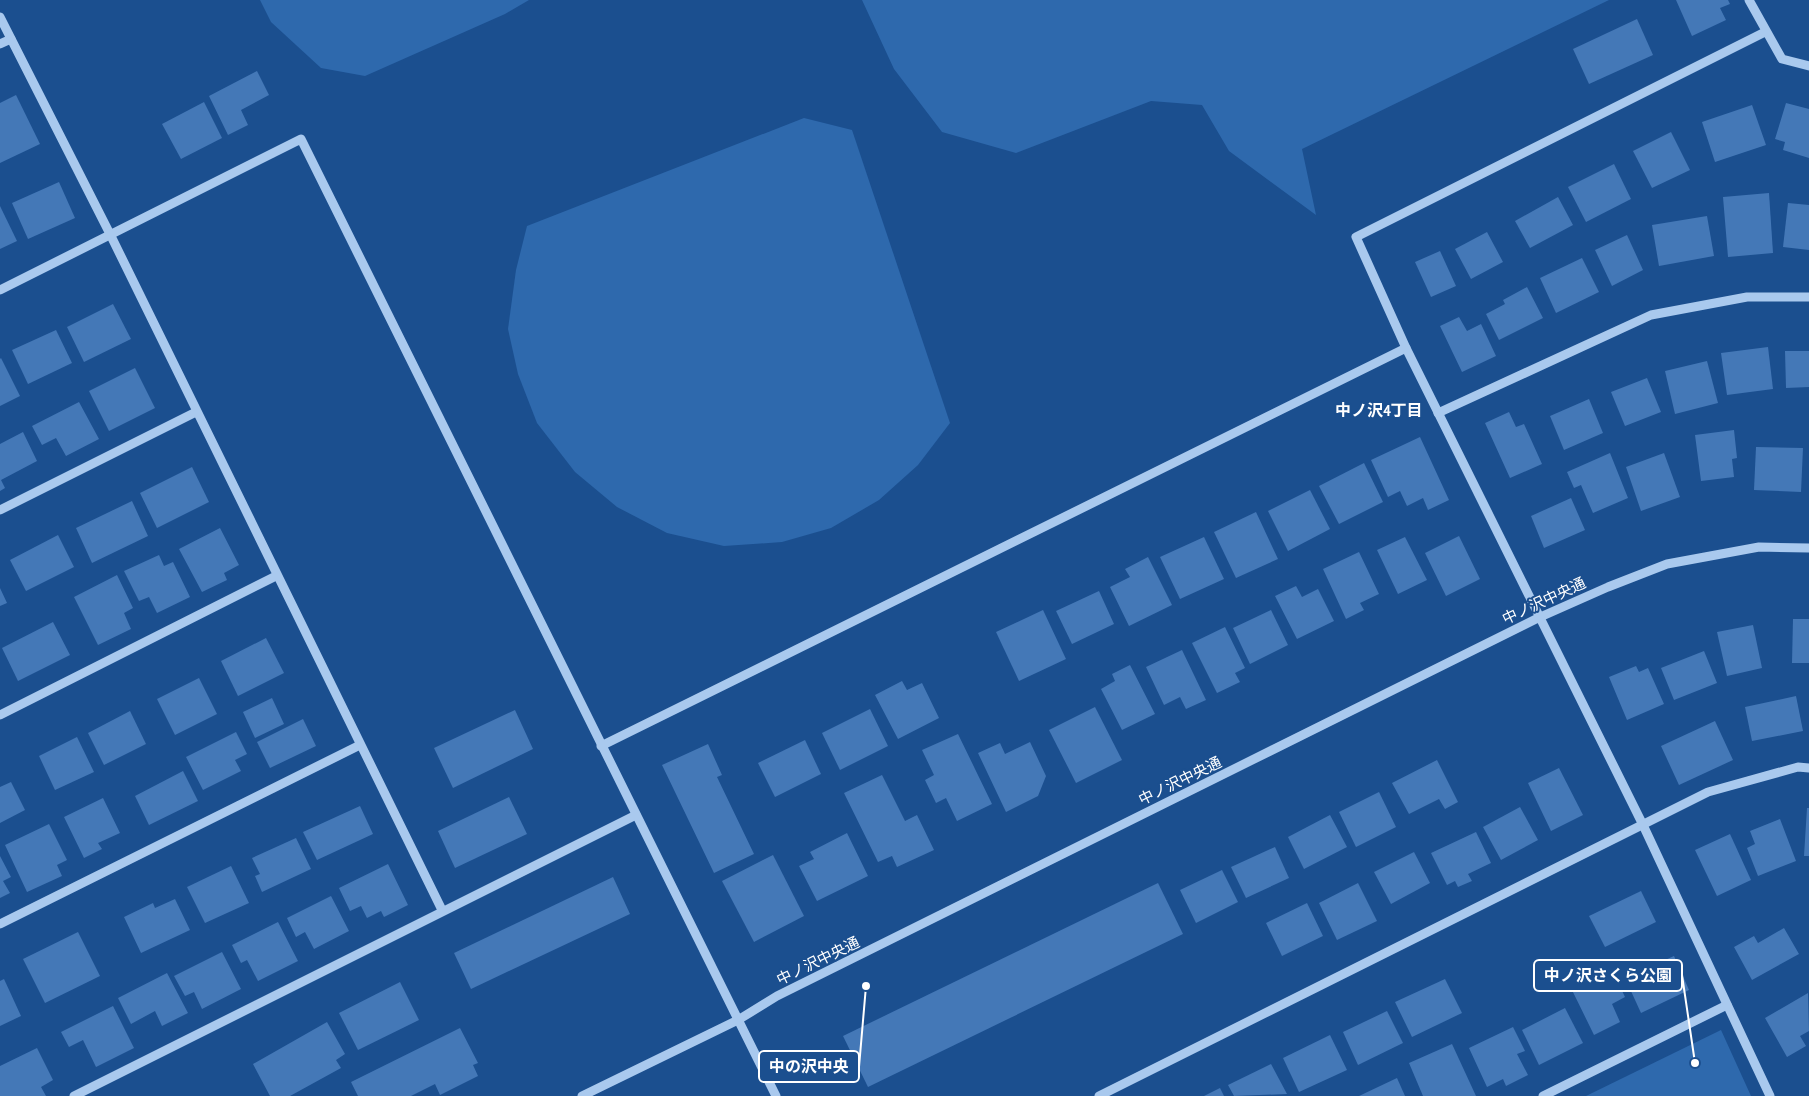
<svg xmlns="http://www.w3.org/2000/svg" width="1809" height="1096" font-family="'PT Sans Narrow','Noto Sans JP',sans-serif">
  <rect width="100%" height="100%" fill="#1b4f8f"/>
  <!-- green -->
  <g fill="#2e69ad">
    <polygon points="260,0 529,0 505,14 365,76 321,68 271,22"/>
    <polygon points="862,0 1609,0 1302,149 1316,215 1229,151 1202,105 1151,101 1016,153 942,132 894,69"/>
    <polygon points="804,118 852,130 950,423 918,465 879,500 831,528 782,542 724,546 667,533 617,507 575,472 537,423 518,374 508,329 516,270 527,226"/>
    <polygon points="1721,1030 1751,1096 1586,1096"/>
  </g>
  <!-- building -->
  <g fill="#4478b7">
    <polygon points="1676,0 1728,0 1730,4 1720,8 1726,20 1692,36"/>
    <polygon points="1637,19 1653,55 1589,84 1573,49"/>
    <polygon points="257,71 269,95 241,110 248,125 228,135 209,96"/>
    <polygon points="16,95 40,144 0,163 0,103"/>
    <polygon points="204,102 222,138 181,159 162,124"/>
    <polygon points="1786,103 1809,109 1809,158 1783,150 1785,142 1775,139"/>
    <polygon points="1752,105 1766,145 1715,162 1702,122"/>
    <polygon points="1671,132 1690,170 1652,188 1633,151"/>
    <polygon points="1614,164 1631,199 1586,222 1568,187"/>
    <polygon points="59,182 75,218 28,239 12,203"/>
    <polygon points="1769,193 1773,253 1728,257 1723,197"/>
    <polygon points="1558,197 1573,225 1530,248 1515,221"/>
    <polygon points="1788,203 1809,205 1809,250 1783,247"/>
    <polygon points="0,206 17,241 0,249"/>
    <polygon points="1707,216 1714,256 1659,266 1652,225"/>
    <polygon points="1487,232 1503,262 1471,279 1455,249"/>
    <polygon points="1627,235 1643,270 1612,286 1595,250"/>
    <polygon points="1440,251 1456,286 1431,297 1415,262"/>
    <polygon points="1582,258 1599,292 1556,313 1540,278"/>
    <polygon points="1527,287 1543,318 1499,340 1486,314 1505,304 1503,300"/>
    <polygon points="113,304 131,339 84,362 67,327"/>
    <polygon points="1459,317 1467,331 1481,324 1496,356 1462,372 1440,326"/>
    <polygon points="56,330 72,363 28,384 12,350"/>
    <polygon points="1768,347 1773,389 1727,395 1721,353"/>
    <polygon points="1785,351 1809,351 1809,387 1786,388"/>
    <polygon points="1,358 20,396 0,406 0,359"/>
    <polygon points="1707,361 1718,403 1675,414 1665,371"/>
    <polygon points="135,368 155,408 109,431 89,391"/>
    <polygon points="1647,378 1661,412 1625,426 1611,392"/>
    <polygon points="1589,399 1603,433 1564,450 1550,416"/>
    <polygon points="79,402 99,439 66,456 56,438 42,445 32,426"/>
    <polygon points="1509,412 1516,427 1524,424 1542,464 1510,478 1485,423"/>
    <polygon points="1734,430 1737,458 1732,459 1734,477 1701,481 1695,435"/>
    <polygon points="23,432 37,461 1,480 5,488 0,491 0,444"/>
    <polygon points="1420,437 1449,500 1428,510 1423,498 1407,506 1400,491 1388,497 1371,460"/>
    <polygon points="1756,447 1803,448 1801,492 1754,490"/>
    <polygon points="1610,453 1628,498 1593,513 1581,485 1574,488 1567,472"/>
    <polygon points="1664,453 1680,497 1641,511 1626,467"/>
    <polygon points="1364,463 1383,502 1339,524 1319,486"/>
    <polygon points="192,467 209,502 157,528 140,493"/>
    <polygon points="1310,490 1330,529 1288,551 1268,511"/>
    <polygon points="1571,498 1585,530 1544,548 1531,516"/>
    <polygon points="132,501 148,536 92,563 76,528"/>
    <polygon points="1256,512 1278,559 1236,578 1214,532"/>
    <polygon points="220,528 239,565 224,573 227,580 202,592 179,549"/>
    <polygon points="58,535 74,567 26,591 10,560"/>
    <polygon points="1459,536 1480,579 1446,596 1425,553"/>
    <polygon points="1204,537 1224,579 1180,599 1160,557"/>
    <polygon points="1405,537 1427,580 1398,594 1377,550"/>
    <polygon points="1359,552 1379,594 1360,603 1364,610 1346,619 1323,569"/>
    <polygon points="159,555 164,566 173,562 190,597 157,613 149,597 139,601 124,571"/>
    <polygon points="1148,557 1172,605 1129,626 1110,587 1130,577 1125,569"/>
    <polygon points="117,575 133,608 124,613 131,629 98,645 74,597"/>
    <polygon points="1296,586 1302,597 1318,589 1334,621 1297,639 1275,596"/>
    <polygon points="0,588 7,603 0,606"/>
    <polygon points="1099,591 1114,624 1072,644 1056,611"/>
    <polygon points="1043,610 1066,659 1019,681 996,632"/>
    <polygon points="1271,610 1288,645 1250,664 1233,628"/>
    <polygon points="1793,619 1809,619 1809,663 1792,663"/>
    <polygon points="53,622 70,655 18,681 2,648"/>
    <polygon points="1753,625 1762,668 1727,676 1717,632"/>
    <polygon points="1225,627 1245,668 1235,673 1240,682 1217,693 1192,643"/>
    <polygon points="266,638 284,673 238,696 221,661"/>
    <polygon points="1182,650 1206,700 1186,709 1180,697 1164,705 1146,667"/>
    <polygon points="1704,651 1717,683 1674,700 1661,668"/>
    <polygon points="1130,665 1155,714 1122,730 1101,689 1115,681 1112,674"/>
    <polygon points="1636,666 1639,672 1648,668 1664,704 1627,720 1609,677"/>
    <polygon points="199,678 217,714 175,735 157,699"/>
    <polygon points="902,681 907,690 922,683 939,718 898,739 875,695"/>
    <polygon points="1796,696 1803,731 1752,741 1745,707"/>
    <polygon points="272,698 284,724 255,738 243,712"/>
    <polygon points="1095,707 1122,760 1076,783 1049,730"/>
    <polygon points="870,709 888,746 840,770 822,733"/>
    <polygon points="515,710 533,749 453,788 434,748"/>
    <polygon points="130,711 146,744 104,765 88,733"/>
    <polygon points="303,719 316,746 270,768 257,742"/>
    <polygon points="1715,721 1733,760 1679,785 1661,746"/>
    <polygon points="236,732 247,754 235,760 241,771 203,790 186,757"/>
    <polygon points="958,734 992,804 957,821 946,798 936,803 925,780 934,775 922,750"/>
    <polygon points="77,737 94,772 55,790 39,756"/>
    <polygon points="805,740 821,774 775,797 758,763"/>
    <polygon points="1030,742 1046,776 1038,796 1006,812 978,753 1000,743 1005,754"/>
    <polygon points="708,744 722,775 717,777 754,854 714,873 662,765"/>
    <polygon points="1437,760 1458,802 1445,809 1439,799 1409,814 1392,783"/>
    <polygon points="1559,768 1583,815 1551,831 1528,783"/>
    <polygon points="183,771 198,801 149,825 135,796"/>
    <polygon points="882,775 905,821 917,815 934,850 897,867 892,856 878,862 844,793"/>
    <polygon points="11,782 25,810 0,823 0,787"/>
    <polygon points="1379,792 1396,827 1356,847 1339,812"/>
    <polygon points="509,797 527,834 455,868 438,831"/>
    <polygon points="103,798 120,833 98,843 102,849 84,858 64,817"/>
    <polygon points="360,806 373,834 317,860 303,832"/>
    <polygon points="1520,807 1538,840 1501,860 1483,827"/>
    <polygon points="1807,808 1809,808 1809,856 1804,856"/>
    <polygon points="1330,815 1347,847 1304,869 1288,837"/>
    <polygon points="1780,819 1796,861 1758,876 1747,848 1755,844 1750,831"/>
    <polygon points="49,824 67,860 57,865 62,876 27,892 5,845"/>
    <polygon points="1476,832 1491,863 1468,874 1472,881 1458,887 1455,881 1447,885 1431,853"/>
    <polygon points="847,833 868,876 817,901 799,866 814,859 810,852"/>
    <polygon points="1730,834 1751,880 1717,896 1695,850"/>
    <polygon points="296,838 311,869 262,892 255,876 260,874 252,858"/>
    <polygon points="1275,847 1289,878 1246,898 1231,867"/>
    <polygon points="1414,852 1430,883 1391,904 1374,872"/>
    <polygon points="773,855 804,916 754,942 722,881"/>
    <polygon points="0,856 11,877 3,881 10,893 0,898"/>
    <polygon points="388,864 408,905 384,917 381,911 367,918 361,906 350,911 339,888"/>
    <polygon points="231,866 249,903 205,923 187,887"/>
    <polygon points="1222,870 1238,902 1196,923 1180,890"/>
    <polygon points="613,877 630,914 471,989 454,953"/>
    <polygon points="1158,883 1183,934 868,1087 843,1036"/>
    <polygon points="1358,883 1377,921 1337,940 1319,903"/>
    <polygon points="1641,891 1656,922 1605,947 1589,916"/>
    <polygon points="331,896 349,931 314,949 305,932 296,937 287,918"/>
    <polygon points="175,899 190,930 141,953 124,917 153,903 155,908"/>
    <polygon points="1307,903 1323,936 1282,956 1266,923"/>
    <polygon points="278,922 298,961 258,981 247,960 241,963 232,945"/>
    <polygon points="1784,928 1799,954 1752,980 1734,947 1754,936 1758,943"/>
    <polygon points="78,932 100,976 45,1003 23,959"/>
    <polygon points="222,952 241,989 202,1009 194,992 185,996 174,976"/>
    <polygon points="1674,956 1689,990 1641,1013 1625,978"/>
    <polygon points="1611,968 1625,997 1612,1004 1620,1022 1594,1035 1571,988"/>
    <polygon points="167,973 188,1013 162,1026 155,1011 131,1024 118,998"/>
    <polygon points="4,979 21,1016 0,1026 0,981"/>
    <polygon points="1445,979 1462,1013 1412,1037 1395,1002"/>
    <polygon points="400,982 419,1020 358,1050 339,1013"/>
    <polygon points="1808,993 1809,1031 1800,1036 1806,1046 1787,1057 1765,1018"/>
    <polygon points="113,1006 134,1048 96,1067 83,1040 69,1047 61,1032"/>
    <polygon points="1565,1008 1583,1043 1539,1065 1522,1030"/>
    <polygon points="1387,1011 1403,1043 1358,1065 1343,1032"/>
    <polygon points="327,1022 345,1054 336,1060 341,1068 290,1096 270,1096 253,1064"/>
    <polygon points="1513,1027 1525,1051 1517,1054 1528,1075 1506,1086 1503,1079 1487,1087 1469,1048"/>
    <polygon points="460,1028 478,1063 473,1065 478,1076 440,1095 435,1084 411,1096 358,1096 351,1082"/>
    <polygon points="1330,1035 1347,1070 1299,1092 1283,1058"/>
    <polygon points="1452,1044 1476,1096 1423,1096 1409,1063"/>
    <polygon points="37,1048 53,1080 41,1087 46,1096 0,1096 0,1066"/>
    <polygon points="1271,1064 1287,1094 1234,1096 1228,1085"/>
    <polygon points="1397,1078 1405,1096 1359,1096"/>
    <polygon points="1220,1088 1224,1096 1204,1096"/>
  </g>
  <g fill="none" stroke-linecap="round" stroke-linejoin="round">
    <!-- minor -->
    <g stroke="#a9c9ee" stroke-width="9">
      <polyline points="1749,0 1782,59 1809,66"/>
      <polyline points="0,17 111,236 442,910"/>
      <polyline points="1765,32 1356,237 1406,348 1643,825 1770,1096"/>
      <polyline points="0,44 11,39"/>
      <polyline points="0,290 301,139 776,1096"/>
      <polyline points="1438,413 1651,315 1747,297 1809,297"/>
      <polyline points="0,510 196,412"/>
      <polyline points="0,715 276,576"/>
      <polyline points="601,746 1406,348"/>
      <polyline points="0,924 360,745"/>
      <polyline points="74,1096 636,815"/>
      <polyline points="582,1096 738,1020 777,996 1538,618 1608,587 1667,564 1759,547 1809,548"/>
      <polyline points="1099,1096 1708,792 1798,767 1809,768"/>
      <polyline points="1543,1096 1727,1005"/>
    </g>
  </g>
  <g text-anchor="middle" stroke-width="4" stroke-linejoin="round" paint-order="stroke">
    <!-- street labels -->
    <g font-size="15" fill="#fff" stroke="#1b4f8f">
      <text transform="translate(1544 601) rotate(-25)" y="5">中ノ沢中央通</text>
      <text transform="translate(1180 781) rotate(-26)" y="5">中ノ沢中央通</text>
      <text transform="translate(818 961) rotate(-26)" y="5">中ノ沢中央通</text>
    </g>
    <!-- neighbourhood labels -->
    <g font-size="16" font-weight="bold" fill="#fff" stroke="#1b4f8f">
      <text x="1379" y="416">中ノ沢4丁目</text>
    </g>
  </g>
  <!-- callouts -->
  <path fill="none" stroke="#fff" stroke-width="2" d="M1695 1063L1682 975M866 986L859 1067"/>
  <g fill="#fff" stroke="#1b4f8f" stroke-width="2">
    <circle cx="1695" cy="1063" r="5"/>
    <circle cx="866" cy="986" r="5"/>
  </g>
  <g fill="#1b4f8f" stroke="#fff" stroke-width="2">
    <rect x="1534" y="960" width="148" height="31" rx="5"/>
    <rect x="759" y="1051" width="100" height="31" rx="5"/>
  </g>
  <g font-size="16" text-anchor="middle" font-weight="bold" fill="#fff">
    <text x="1608" y="981">中ノ沢さくら公園</text>
    <text x="809" y="1072">中の沢中央</text>
  </g>
</svg>
